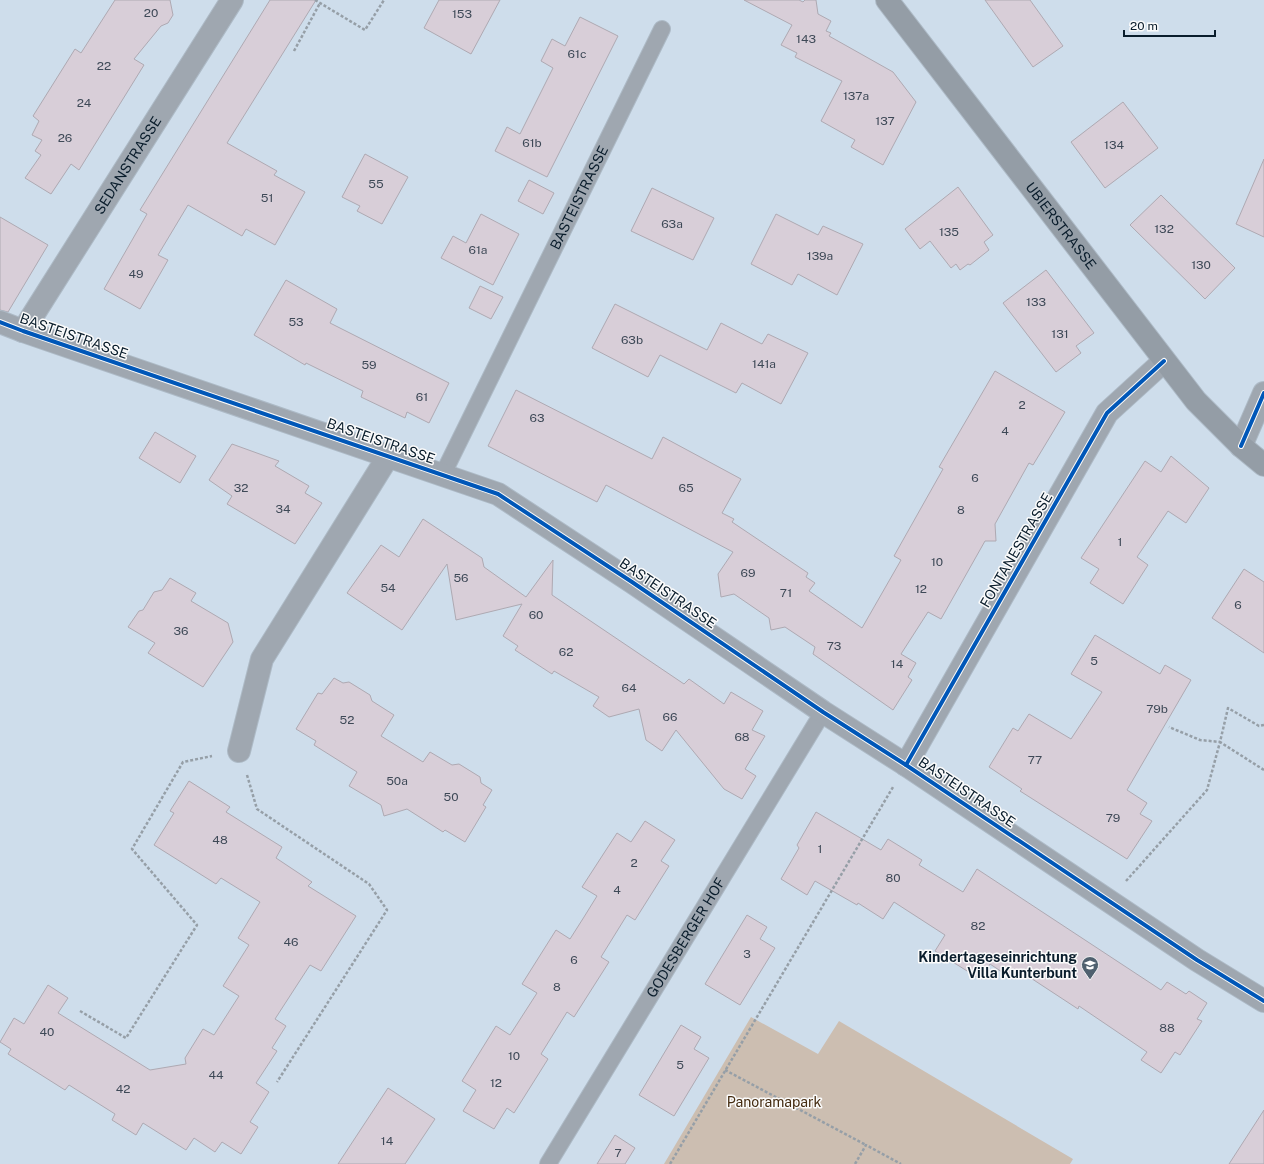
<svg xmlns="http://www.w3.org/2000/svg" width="1264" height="1164" font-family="'Public Sans',sans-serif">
  <rect width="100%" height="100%" fill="#ceddeb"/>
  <!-- green -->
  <polygon fill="#ccbeb1" points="751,1017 818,1054 839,1021 1073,1159 1070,1164 664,1164"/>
  <!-- building -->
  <g fill="#d8ced8" stroke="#aea9b2">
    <polygon points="115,0 170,0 173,15 168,23 161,26 134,59 144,65 79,170 71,164 51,194 25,178 41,155 35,151 42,140 32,135 39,121 33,116 75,49 81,53"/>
    <polygon points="270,0 316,0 227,143 277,171 274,175 305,192 275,245 246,229 242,236 188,205 158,255 168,260 140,309 104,289 147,214 140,210"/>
    <polygon points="439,0 500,0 471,54 424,28"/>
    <polygon points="744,0 799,0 803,2 805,0 816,0 818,14 831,21 826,31 831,33 829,36 893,72 916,102 883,165 851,147 855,140 821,121 842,81 795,57 797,53 781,45 792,25"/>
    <polygon points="985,0 1030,0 1063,46 1033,67"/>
    <polygon points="580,17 618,36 547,177 495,151 507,127 520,134 553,68 541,61 552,39 565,46"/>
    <polygon points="1123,102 1158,148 1105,188 1071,142"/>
    <polygon points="365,154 408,177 382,224 357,211 360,206 342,197"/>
    <polygon points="1264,159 1264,237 1236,224"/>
    <polygon points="529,180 554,193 543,214 518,201"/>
    <polygon points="958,187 993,235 984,242 989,250 970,265 968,264 960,270 956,264 951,268 930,241 920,249 905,229"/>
    <polygon points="652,188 714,218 693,260 631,231"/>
    <polygon points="1161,195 1235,268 1205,299 1130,225"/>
    <polygon points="481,214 519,234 493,285 441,258 453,236 466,243"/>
    <polygon points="776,214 818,235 823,226 863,244 837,295 798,274 792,285 751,264"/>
    <polygon points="0,217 48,245 8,312 0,310"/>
    <polygon points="1046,270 1094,333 1076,346 1081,353 1056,372 1003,303"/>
    <polygon points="286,280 337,309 330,323 449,383 429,423 407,412 405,418 361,397 363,391 306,363 305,365 254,335"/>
    <polygon points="480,286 503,297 491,319 469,308"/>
    <polygon points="615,304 707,350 721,323 762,344 768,334 808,353 781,404 742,383 736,393 660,355 648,377 592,348"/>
    <polygon points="995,371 1065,412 1033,465 1029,463 995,524 996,541 985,541 941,619 928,612 901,654 916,663 908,677 912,680 893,710 813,654 815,647 785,627 771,630 769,618 734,594 721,597 718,574 733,552 606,485 597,502 488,446 516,390 652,459 663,437 741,479 722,513 734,519 732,522 808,573 806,577 815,583 809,591 862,628 901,560 894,556 943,469 939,467"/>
    <polygon points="155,432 196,456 180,483 139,458"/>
    <polygon points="232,444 279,461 275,466 309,486 305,493 322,503 295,544 227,504 232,496 209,480"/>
    <polygon points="1171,456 1209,488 1186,523 1168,511 1137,557 1148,565 1123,604 1090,583 1099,569 1081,558 1145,461 1161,472"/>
    <polygon points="423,519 482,558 484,567 526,597 553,560 552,595 684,684 689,679 724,704 731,692 763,711 752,730 765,736 745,769 756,776 742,799 724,789 676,730 662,751 646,740 639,709 609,717 593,706 599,697 554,671 552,674 515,650 518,646 503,636 522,604 456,620 447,564 402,630 347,593 381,545 399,557"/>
    <polygon points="1244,569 1264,582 1264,653 1212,618"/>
    <polygon points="170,578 196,593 191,601 228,623 233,642 203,687 148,653 155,643 128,627 139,611 143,610 154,592 162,590"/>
    <polygon points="1095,635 1160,674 1165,665 1191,680 1127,790 1147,803 1140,814 1152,821 1127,859 1020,791 1022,789 989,767 1013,728 1018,731 1029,714 1071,739 1102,692 1071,674"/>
    <polygon points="334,678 343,683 349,682 370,695 372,701 394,715 381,736 423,762 430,752 452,765 459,764 480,777 481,783 492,790 483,805 486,807 465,842 445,830 443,832 407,809 384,816 381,805 349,786 357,772 314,745 316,741 296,729 318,693 322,694"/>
    <polygon points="189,781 230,807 226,812 282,847 276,858 312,882 308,886 356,916 321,971 310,965 275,1019 286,1026 272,1048 277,1051 256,1083 269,1092 250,1122 258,1127 241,1154 222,1142 215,1152 194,1138 186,1150 143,1123 136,1135 112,1120 115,1114 69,1085 65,1090 8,1054 11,1049 0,1042 14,1018 24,1024 48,985 68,998 58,1013 150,1070 186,1064 185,1058 203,1029 214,1035 239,996 223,986 249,945 238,938 260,902 221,878 216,884 154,845 174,813 170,811"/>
    <polygon points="816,812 881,850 888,839 922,860 919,865 963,892 977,869 1161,990 1167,982 1186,994 1189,991 1207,1003 1197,1019 1202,1021 1180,1055 1175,1052 1161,1073 1141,1060 1147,1052 1079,1006 1078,1009 1017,969 1011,978 990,964 980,979 935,951 945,935 894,902 883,919 858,903 857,905 815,881 807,895 781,879 799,848 797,845"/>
    <polygon points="645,821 675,840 661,861 669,866 635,920 627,915 601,957 609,962 574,1017 567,1012 541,1054 548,1059 514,1113 507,1108 494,1129 463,1111 476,1090 462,1081 496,1026 510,1035 537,993 522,984 556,930 570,939 584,917 597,896 582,887 617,833 631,842"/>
    <polygon points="747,915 767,927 760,939 775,948 740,1005 705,984"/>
    <polygon points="681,1025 701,1037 694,1049 709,1058 674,1116 639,1095"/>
    <polygon points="388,1088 435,1119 405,1164 338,1164"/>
    <polygon points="1264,1110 1264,1164 1229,1164"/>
    <polygon points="615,1135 635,1148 625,1164 597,1164"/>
  </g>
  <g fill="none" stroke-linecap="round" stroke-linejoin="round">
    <defs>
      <g id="lane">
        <path id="s1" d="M443 474 662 29"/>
        <path id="s2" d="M548 1164 823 712"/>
      </g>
      <g id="street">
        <polyline points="0,322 23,331 498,494 632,582 823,712 906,765 1197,960 1264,1001"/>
        <path id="s3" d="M23 331 232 0"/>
        <polyline points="1241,446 1264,393"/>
        <polyline points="239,751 262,659 389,455"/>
        <polyline points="906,765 1107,413 1164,361"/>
      </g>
      <g id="secondary">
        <path id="s4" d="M887 0 1196 401 1241 446 1264 465"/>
      </g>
    </defs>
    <!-- lane casing -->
    <use href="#lane" stroke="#adbac6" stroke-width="18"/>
    <!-- street casing -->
    <use href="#street" stroke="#adbac6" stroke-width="24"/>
    <!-- secondary casing -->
    <use href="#secondary" stroke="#adbac6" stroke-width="24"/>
    <!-- path -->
    <g stroke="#969fa7" stroke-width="2.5" stroke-dasharray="3 2" stroke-linecap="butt">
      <polyline points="315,0 365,30 384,0"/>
      <polyline points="294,51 320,3"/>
      <polyline points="1264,725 1259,726 1228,708 1220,742 1264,770"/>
      <polyline points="247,775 257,809 369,884 387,910 277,1082"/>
      <polyline points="1126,881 1207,790 1220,742 1200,740 1169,727"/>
      <polyline points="80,1011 126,1038 197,925 132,849 183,762 212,756"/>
      <polyline points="725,1070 866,1145"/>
      <polyline points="670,1164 893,787"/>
      <polyline points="855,1164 866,1145 901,1164"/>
    </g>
    <!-- lane -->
    <use href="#lane" stroke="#9fa7b0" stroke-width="16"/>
    <!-- street -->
    <use href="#street" stroke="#9fa7b0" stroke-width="22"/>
    <!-- secondary -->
    <use href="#secondary" stroke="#949da6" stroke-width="22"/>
    <defs>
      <g id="cycleway">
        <polyline points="0,322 23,331 498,494 632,582 823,712 906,765 1197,960 1264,1001"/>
        <polyline points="1241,446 1264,393"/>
        <polyline points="906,765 1107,413 1164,361"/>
      </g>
    </defs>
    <!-- cycleway casing -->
    <use href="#cycleway" stroke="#fbfbfb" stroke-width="6"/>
    <!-- cycleway -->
    <use href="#cycleway" stroke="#0057b8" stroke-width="4"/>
  </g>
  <!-- icons -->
  <defs>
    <symbol id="school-pin" viewBox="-11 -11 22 30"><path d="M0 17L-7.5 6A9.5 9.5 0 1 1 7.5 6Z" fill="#4f606f" stroke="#fbfbfb"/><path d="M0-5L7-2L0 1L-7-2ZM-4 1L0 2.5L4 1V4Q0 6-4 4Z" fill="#fff"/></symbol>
  </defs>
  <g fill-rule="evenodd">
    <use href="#school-pin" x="1080" y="955" width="20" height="27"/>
  </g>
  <g text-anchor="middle" stroke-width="3" stroke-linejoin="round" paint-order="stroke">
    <!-- number labels -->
    <g font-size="12" fill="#3e4957">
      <text x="151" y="17">20</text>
      <text x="462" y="18">153</text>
      <text x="806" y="43">143</text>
      <text x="577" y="58">61c</text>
      <text x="104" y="70">22</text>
      <text x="856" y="100">137a</text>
      <text x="84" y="107">24</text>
      <text x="885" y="125">137</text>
      <text x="65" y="142">26</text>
      <text x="532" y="147">61b</text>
      <text x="1114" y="149">134</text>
      <text x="376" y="188">55</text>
      <text x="267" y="202">51</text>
      <text x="672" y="228">63a</text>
      <text x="1164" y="233">132</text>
      <text x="949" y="236">135</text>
      <text x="478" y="254">61a</text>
      <text x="820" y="260">139a</text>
      <text x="1201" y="269">130</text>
      <text x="136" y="278">49</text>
      <text x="1036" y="306">133</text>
      <text x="296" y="326">53</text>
      <text x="1060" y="338">131</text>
      <text x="632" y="344">63b</text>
      <text x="764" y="368">141a</text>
      <text x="369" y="369">59</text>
      <text x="422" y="401">61</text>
      <text x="1022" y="409">2</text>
      <text x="537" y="422">63</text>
      <text x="1005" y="435">4</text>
      <text x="975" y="482">6</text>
      <text x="241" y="492">32</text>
      <text x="686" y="492">65</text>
      <text x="283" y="513">34</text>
      <text x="961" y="514">8</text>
      <text x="1120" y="546">1</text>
      <text x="937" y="566">10</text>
      <text x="748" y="577">69</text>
      <text x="461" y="582">56</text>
      <text x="388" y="592">54</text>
      <text x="921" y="593">12</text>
      <text x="786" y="597">71</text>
      <text x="1238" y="609">6</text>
      <text x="536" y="619">60</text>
      <text x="181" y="635">36</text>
      <text x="834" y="650">73</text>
      <text x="566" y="656">62</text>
      <text x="1094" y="665">5</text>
      <text x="897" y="668">14</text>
      <text x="629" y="692">64</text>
      <text x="1157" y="713">79b</text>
      <text x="670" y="721">66</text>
      <text x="347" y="724">52</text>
      <text x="742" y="741">68</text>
      <text x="1035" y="764">77</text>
      <text x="397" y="785">50a</text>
      <text x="451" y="801">50</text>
      <text x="1113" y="822">79</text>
      <text x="220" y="844">48</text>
      <text x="820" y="853">1</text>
      <text x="634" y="867">2</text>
      <text x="893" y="882">80</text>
      <text x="617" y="894">4</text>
      <text x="978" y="930">82</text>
      <text x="291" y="946">46</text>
      <text x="747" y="958">3</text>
      <text x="574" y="964">6</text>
      <text x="557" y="991">8</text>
      <text x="1167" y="1032">88</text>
      <text x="47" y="1036">40</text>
      <text x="514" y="1060">10</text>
      <text x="680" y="1069">5</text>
      <text x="216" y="1079">44</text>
      <text x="496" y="1087">12</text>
      <text x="123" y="1093">42</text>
      <text x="387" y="1145">14</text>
      <text x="618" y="1157">7</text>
    </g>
    <!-- street labels -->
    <g font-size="14" fill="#0a1d2c" stroke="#fbfbfb">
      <text dy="5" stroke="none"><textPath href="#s3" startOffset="196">SEDANSTRASSE</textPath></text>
      <text dy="5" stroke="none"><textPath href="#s1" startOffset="308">BASTEISTRASSE</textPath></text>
      <text dy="5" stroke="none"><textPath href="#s4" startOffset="285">UBIERSTRASSE</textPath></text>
      <text transform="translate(74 336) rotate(19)" y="5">BASTEISTRASSE</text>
      <text transform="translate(381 441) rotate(19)" y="5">BASTEISTRASSE</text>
      <text transform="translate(1016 550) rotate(-60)" y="5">FONTANESTRASSE</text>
      <text transform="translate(668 593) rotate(34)" y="5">BASTEISTRASSE</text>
      <text transform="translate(967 792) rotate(34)" y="5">BASTEISTRASSE</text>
      <text dy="5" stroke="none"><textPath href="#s2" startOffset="265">GODESBERGER HOF</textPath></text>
    </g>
    <!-- poi labels -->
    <g font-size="14" font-weight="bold" fill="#0a1d2c" stroke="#fbfbfb" text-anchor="end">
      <text x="1077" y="962">Kindertageseinrichtung<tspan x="1077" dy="16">Villa Kunterbunt</tspan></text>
    </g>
    <!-- park labels -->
    <g font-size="14" fill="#452c11" stroke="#fbfbfb">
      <text x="774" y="1107">Panoramapark</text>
    </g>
  </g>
  <!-- scale -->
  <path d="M1124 30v6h91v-6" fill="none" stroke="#0a1d2c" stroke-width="2"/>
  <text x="1130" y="30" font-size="12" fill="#0a1d2c" stroke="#fbfbfb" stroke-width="3" paint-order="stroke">20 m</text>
</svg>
